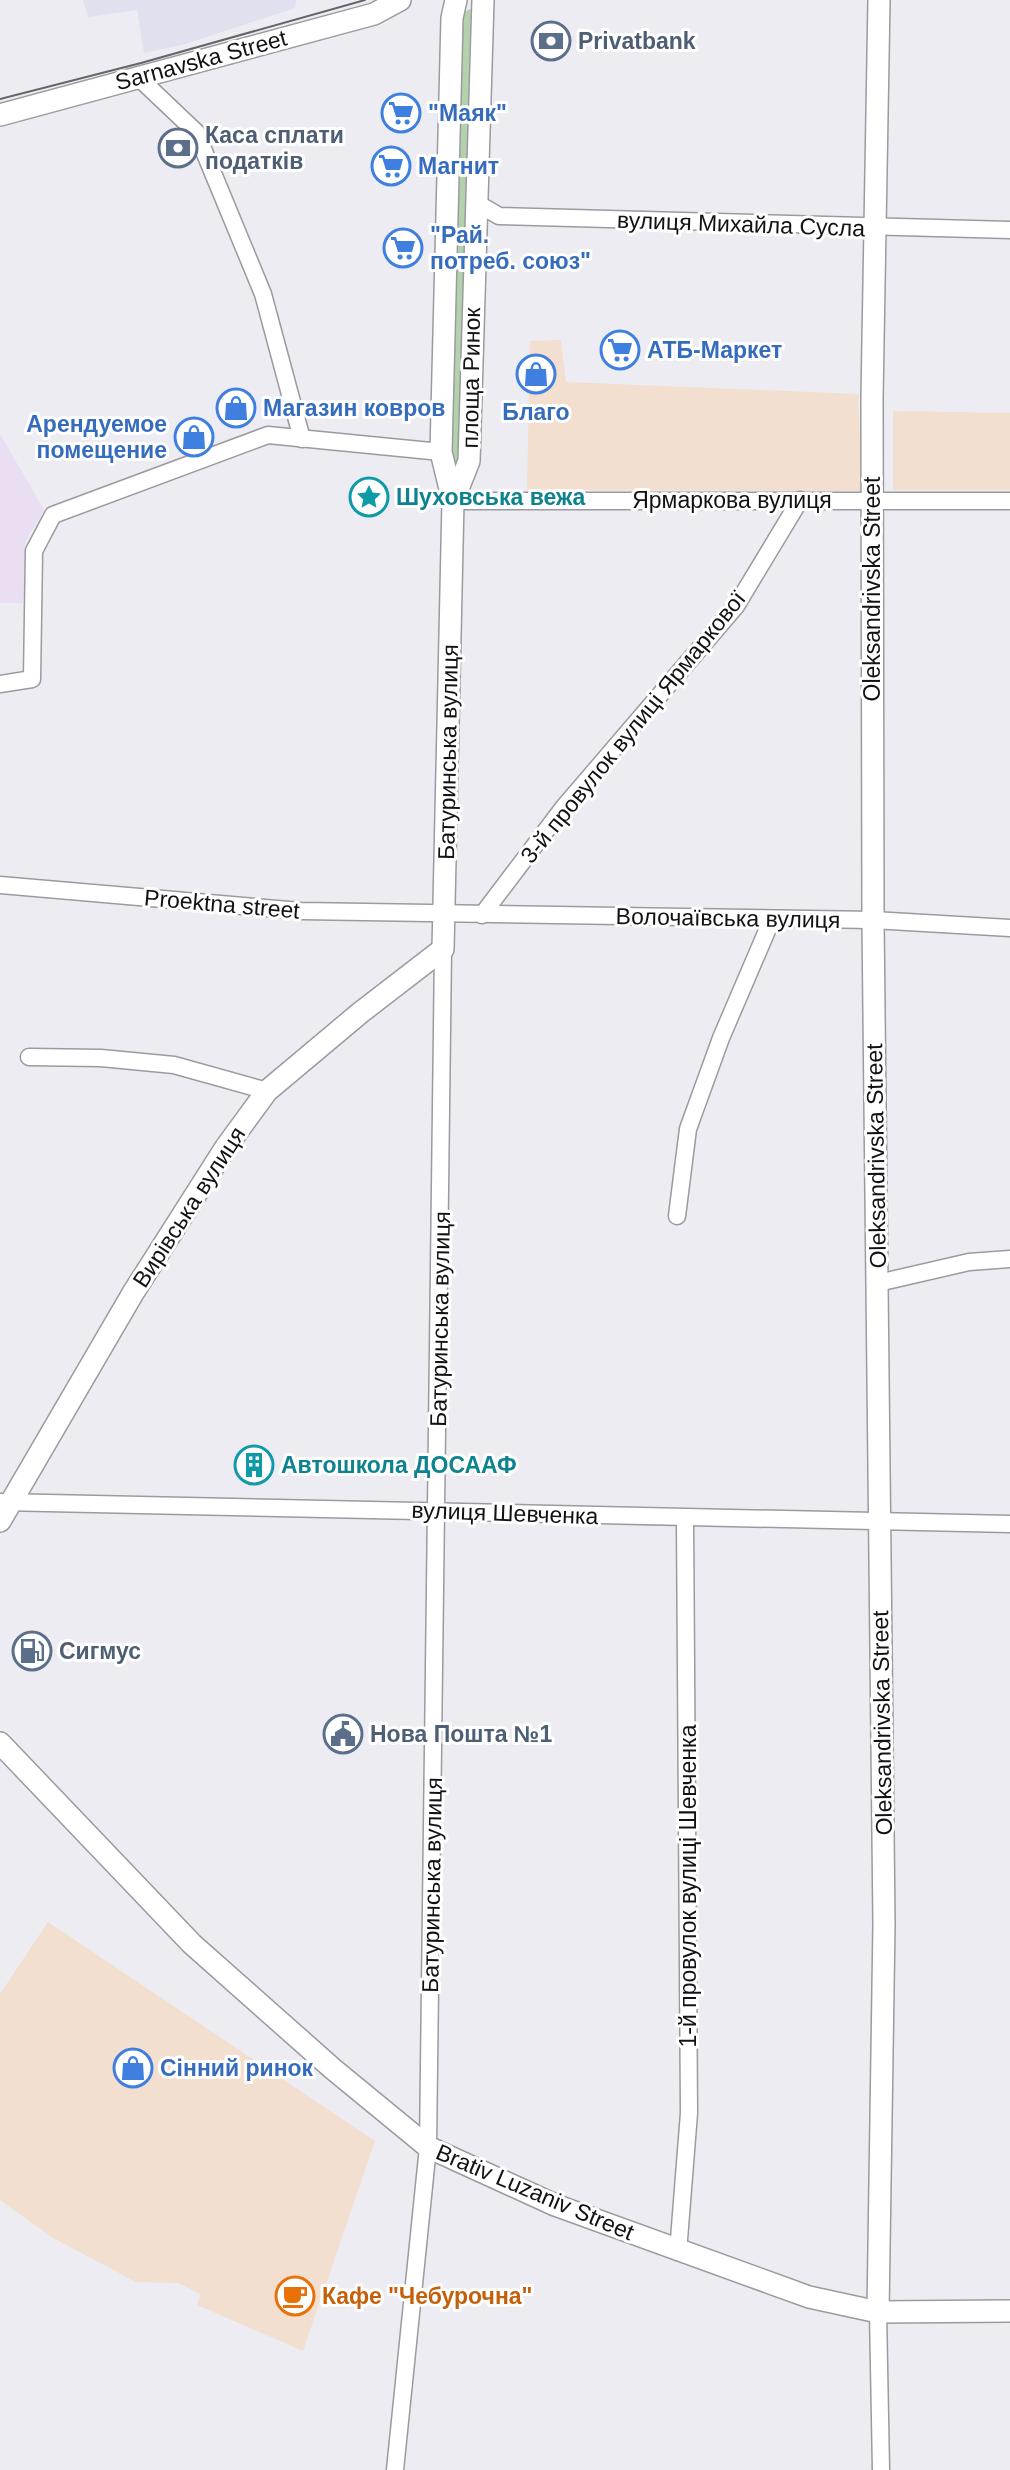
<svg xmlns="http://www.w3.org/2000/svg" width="1010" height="2470" font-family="Arial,sans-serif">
  <rect width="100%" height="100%" fill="#ececf2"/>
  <!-- commercial -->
  <g fill="#f2dfcf">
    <polygon points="561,340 566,382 858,394 862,491 527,490 530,341"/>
    <polygon points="893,411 1010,413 1010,490 893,490"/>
    <polygon points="48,1922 375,2141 303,2351 197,2305 201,2294 178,2283 136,2282 53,2238 0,2200 0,1994"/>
  </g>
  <!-- built -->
  <polygon fill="#dfe1ee" points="83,0 296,0 295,8 182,45 144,53 137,10 88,17"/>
  <!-- education -->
  <polygon fill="#eadef2" points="0,434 44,510 26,540 23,603 0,603"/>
  <!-- green -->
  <polygon fill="#b3d2ac" points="471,9 459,461 454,463 449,460 461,13"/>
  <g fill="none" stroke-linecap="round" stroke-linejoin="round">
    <defs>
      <g id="street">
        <polyline points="138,77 196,132 263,294 302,439"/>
        <polyline points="475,202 499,216 1010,230"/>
        <polyline points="453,501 1010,501"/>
        <polyline points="0,684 32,679 34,551 53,515 268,435 441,452"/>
        <polyline points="0,885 301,911 873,920 1010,928"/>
        <polyline points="482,915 563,808 736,606 800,500"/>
        <polyline points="29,1057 101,1058 174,1065 267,1091"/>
        <polyline points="677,1216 688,1129 721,1038 772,919"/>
        <polyline points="878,1283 969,1262 1010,1259"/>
        <polyline points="1,1502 1010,1524"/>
        <polyline points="678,2252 689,2113 685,1519"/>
        <polyline points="878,2312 881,2470"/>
        <polyline points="395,2470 428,2147 443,949"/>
      </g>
      <g id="secondary">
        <polyline points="0,115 374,14 400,0"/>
        <polyline points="453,501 469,461 483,0"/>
        <polyline points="0,1521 133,1293 226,1147 267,1091 360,1013 443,949 453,501 441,452 452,18 456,0"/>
        <polyline points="0,1743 192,1944 333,2069 428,2147 555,2205 809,2297 878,2312 1010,2311"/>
        <polyline points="878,2312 884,1924 873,920 872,398 879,0"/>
      </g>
    </defs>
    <!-- street casing -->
    <use href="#street" stroke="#9a9ba0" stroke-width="19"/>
    <!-- secondary casing -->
    <use href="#secondary" stroke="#9a9ba0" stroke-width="24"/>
    <!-- street -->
    <use href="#street" stroke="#fff" stroke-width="16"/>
    <!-- secondary -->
    <use href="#secondary" stroke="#fff" stroke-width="21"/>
    <!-- tram -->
    <polyline stroke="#656568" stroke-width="2" points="0,99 141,63 365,0"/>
  </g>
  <!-- icons -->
  <defs>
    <symbol id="bank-ring" viewBox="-11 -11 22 22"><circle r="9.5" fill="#fff" stroke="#5c6f8a" stroke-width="1.5"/><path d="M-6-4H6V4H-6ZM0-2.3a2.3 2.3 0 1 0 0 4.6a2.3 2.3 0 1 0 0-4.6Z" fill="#5c6f8a"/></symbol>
    <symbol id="supermarket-ring" viewBox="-11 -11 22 22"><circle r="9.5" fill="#fff" stroke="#3f7fe0" stroke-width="1.5"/><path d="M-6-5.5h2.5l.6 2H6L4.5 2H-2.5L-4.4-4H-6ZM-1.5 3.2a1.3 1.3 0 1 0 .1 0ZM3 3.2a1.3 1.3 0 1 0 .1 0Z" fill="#3f7fe0"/></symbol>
    <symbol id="shop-ring" viewBox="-11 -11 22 22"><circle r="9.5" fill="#fff" stroke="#3f7fe0" stroke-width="1.5"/><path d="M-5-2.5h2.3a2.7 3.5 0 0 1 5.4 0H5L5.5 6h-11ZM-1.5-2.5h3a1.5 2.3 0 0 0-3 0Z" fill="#3f7fe0"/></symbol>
    <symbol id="sight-ring" viewBox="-11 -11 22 22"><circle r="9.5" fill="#fff" stroke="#0f9aa8" stroke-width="1.5"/><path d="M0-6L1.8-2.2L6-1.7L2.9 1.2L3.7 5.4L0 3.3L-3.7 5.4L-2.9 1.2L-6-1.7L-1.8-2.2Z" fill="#0f9aa8"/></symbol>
    <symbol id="building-ring" viewBox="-11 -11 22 22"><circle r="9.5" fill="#fff" stroke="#0f9aa8" stroke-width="1.5"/><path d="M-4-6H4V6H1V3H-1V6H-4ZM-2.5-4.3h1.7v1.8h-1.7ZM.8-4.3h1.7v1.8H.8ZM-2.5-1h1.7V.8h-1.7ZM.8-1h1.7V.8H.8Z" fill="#0f9aa8"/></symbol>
    <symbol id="fuel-ring" viewBox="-11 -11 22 22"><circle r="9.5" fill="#fff" stroke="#5c6f8a" stroke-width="1.5"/><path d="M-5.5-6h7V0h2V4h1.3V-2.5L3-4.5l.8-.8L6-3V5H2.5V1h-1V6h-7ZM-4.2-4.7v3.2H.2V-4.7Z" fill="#5c6f8a"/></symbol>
    <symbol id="civic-ring" viewBox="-11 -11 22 22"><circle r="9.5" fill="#fff" stroke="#5c6f8a" stroke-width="1.5"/><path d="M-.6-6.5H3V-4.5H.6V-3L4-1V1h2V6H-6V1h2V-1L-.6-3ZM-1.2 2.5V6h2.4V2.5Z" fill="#5c6f8a"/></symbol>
    <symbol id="cafe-ring" viewBox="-11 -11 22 22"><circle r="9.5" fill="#fff" stroke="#e8710a" stroke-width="1.5"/><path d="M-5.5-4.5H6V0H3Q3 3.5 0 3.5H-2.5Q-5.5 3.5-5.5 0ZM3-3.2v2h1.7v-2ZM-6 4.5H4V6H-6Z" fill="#e8710a"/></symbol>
  </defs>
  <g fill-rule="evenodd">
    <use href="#bank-ring" x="529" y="19" width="44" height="44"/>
    <use href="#supermarket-ring" x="379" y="91" width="44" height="44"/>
    <use href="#bank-ring" x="156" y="126" width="44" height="44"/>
    <use href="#supermarket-ring" x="369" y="144" width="44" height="44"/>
    <use href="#supermarket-ring" x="381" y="226" width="44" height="44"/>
    <use href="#supermarket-ring" x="598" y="328" width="44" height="44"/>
    <use href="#shop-ring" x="514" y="352" width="44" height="44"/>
    <use href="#shop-ring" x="214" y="386" width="44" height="44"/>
    <use href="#shop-ring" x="172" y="415" width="44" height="44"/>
    <use href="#sight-ring" x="347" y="475" width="44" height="44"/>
    <use href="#building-ring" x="232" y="1443" width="44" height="44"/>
    <use href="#fuel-ring" x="10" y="1629" width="44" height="44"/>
    <use href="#civic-ring" x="321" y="1712" width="44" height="44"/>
    <use href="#shop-ring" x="111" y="2046" width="44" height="44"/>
    <use href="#cafe-ring" x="273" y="2274" width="44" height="44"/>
  </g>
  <g text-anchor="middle" stroke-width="6" stroke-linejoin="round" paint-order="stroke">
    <!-- service labels -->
    <g font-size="23" font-weight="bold" fill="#4e5e75" stroke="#fff" text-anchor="start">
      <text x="578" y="49">Privatbank</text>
      <text x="205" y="143">Каса сплати<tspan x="205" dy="26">податків</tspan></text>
      <text x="59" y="1659">Сигмус</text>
      <text x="370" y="1742">Нова Пошта №1</text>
    </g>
    <!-- street labels -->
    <g font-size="23" fill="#121214" stroke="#fff">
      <text transform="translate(201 60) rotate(-15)" y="8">Sarnavska Street</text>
      <text transform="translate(741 224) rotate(2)" y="8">вулиця Михайла Сусла</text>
      <text transform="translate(471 378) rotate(-89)" y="8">площа Ринок</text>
      <text x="732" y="508">Ярмаркова вулиця</text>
      <text transform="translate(872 589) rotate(-90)" y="8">Oleksandrivska Street</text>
      <text transform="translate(633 727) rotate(-51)" y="8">3-й провулок вулиці Ярмаркової</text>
      <text transform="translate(448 752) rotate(-89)" y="8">Батуринська вулиця</text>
      <text transform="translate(222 904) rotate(5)" y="8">Proektna street</text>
      <text transform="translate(728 918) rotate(1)" y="8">Волочаївська вулиця</text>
      <text transform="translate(876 1156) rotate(-91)" y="8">Oleksandrivska Street</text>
      <text transform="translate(189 1207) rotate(-57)" y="8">Вирівська вулиця</text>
      <text transform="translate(440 1319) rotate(-89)" y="8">Батуринська вулиця</text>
      <text transform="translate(505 1513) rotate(2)" y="8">вулиця Шевченка</text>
      <text transform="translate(882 1723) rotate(-91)" y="8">Oleksandrivska Street</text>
      <text transform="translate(432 1885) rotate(-89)" y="8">Батуринська вулиця</text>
      <text transform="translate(688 1886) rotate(-90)" y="8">1-й провулок вулиці Шевченка</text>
      <text transform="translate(535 2192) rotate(23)" y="8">Brativ Luzaniv Street</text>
    </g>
    <!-- shop labels -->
    <g font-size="23" font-weight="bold" fill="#366cbe" stroke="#fff" text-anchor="start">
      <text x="428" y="121">"Маяк"</text>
      <text x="418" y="174">Магнит</text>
      <text x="430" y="243">"Рай.<tspan x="430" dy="26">потреб. союз"</tspan></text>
      <text x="647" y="358">АТБ-Маркет</text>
      <text x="263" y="416">Магазин ковров</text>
      <text x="536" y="420" text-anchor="middle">Благо</text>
      <text x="167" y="432" text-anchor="end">Арендуемое<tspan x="167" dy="26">помещение</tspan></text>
      <text x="160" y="2076">Сінний ринок</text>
    </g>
    <!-- culture labels -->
    <g font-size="23" font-weight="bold" fill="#0d838f" stroke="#fff" text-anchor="start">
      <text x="396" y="505">Шуховська вежа</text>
      <text x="281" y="1473">Автошкола ДОСААФ</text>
    </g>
    <!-- food labels -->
    <g font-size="23" font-weight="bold" fill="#c56008" stroke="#fff" text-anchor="start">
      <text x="322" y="2304">Кафе "Чебурочна"</text>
    </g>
  </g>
</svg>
